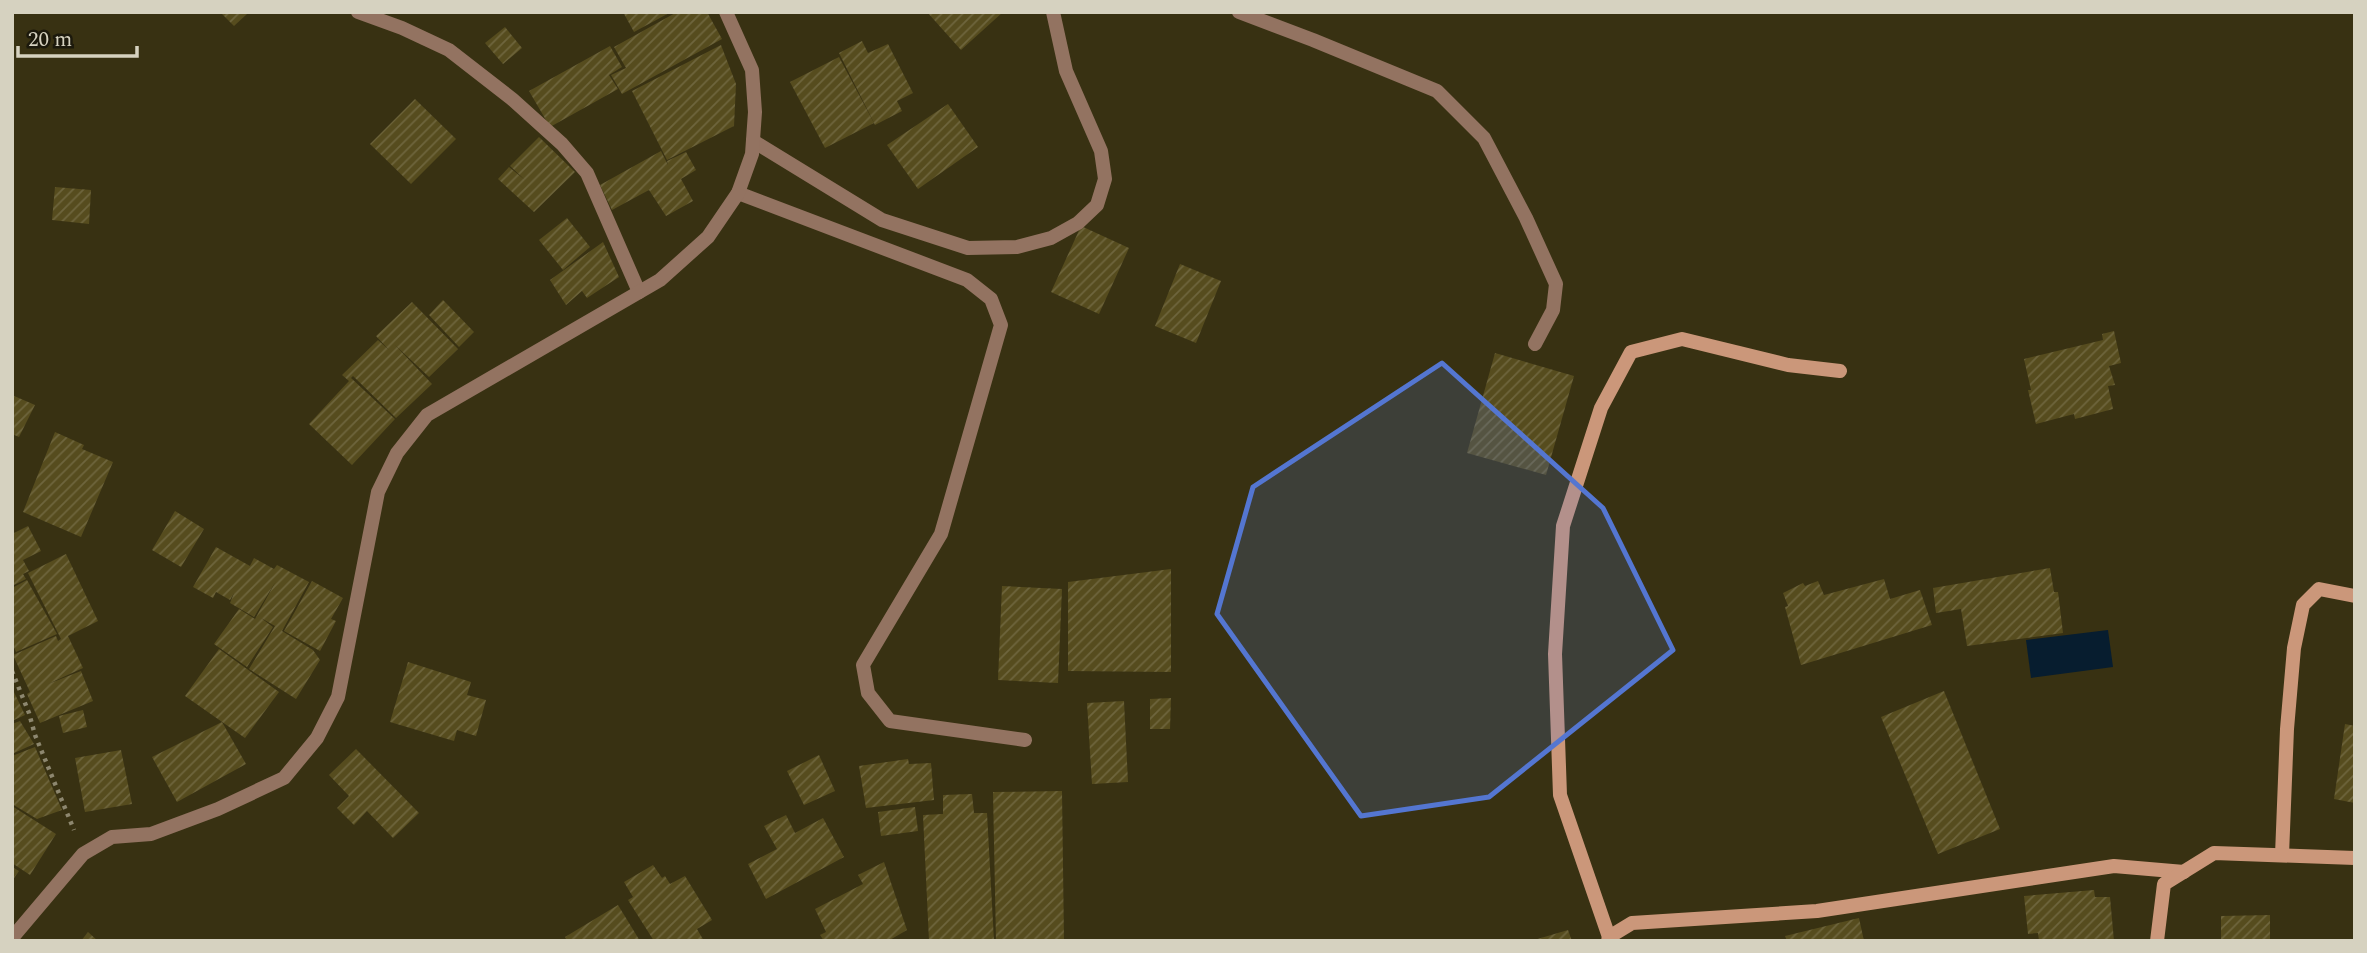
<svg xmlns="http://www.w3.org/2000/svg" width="2367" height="953" font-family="Spectral,serif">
  <defs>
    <pattern id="building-hatch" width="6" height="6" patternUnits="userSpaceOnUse" patternTransform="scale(1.75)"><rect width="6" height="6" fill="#564c1e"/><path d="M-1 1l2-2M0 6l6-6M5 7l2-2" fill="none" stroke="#6e653d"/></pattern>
  </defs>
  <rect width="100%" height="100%" fill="#383112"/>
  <!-- water -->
  <polygon fill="#071d2f" points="2108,630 2113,667 2031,678 2026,640"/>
  <!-- building -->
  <g fill="url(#building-hatch)">
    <polygon points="220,12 249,12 234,26"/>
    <polygon points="623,12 671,12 634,32"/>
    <polygon points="677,12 707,12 722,39 622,94 611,75 626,68 614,47"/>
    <polygon points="927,12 1003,12 961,50"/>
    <polygon points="505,27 522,48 503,64 485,43"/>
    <polygon points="862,41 868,53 888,44 913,93 897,101 902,111 875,125 839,53"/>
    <polygon points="721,45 736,84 734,126 667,160 632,91"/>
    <polygon points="610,46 622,67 609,75 618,89 550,127 529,91"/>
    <polygon points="839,57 874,123 825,148 790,82"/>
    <polygon points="415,99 456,139 411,184 370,144"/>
    <polygon points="948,104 978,147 918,189 887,145"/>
    <polygon points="539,137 575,172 534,212 498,179 509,167 525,180 510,166"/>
    <polygon points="661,151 668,165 667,161 686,152 696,170 681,179 693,201 666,216 649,190 612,210 600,185"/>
    <polygon points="55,187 91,190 89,224 52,220"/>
    <polygon points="567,218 590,247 563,270 539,240"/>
    <polygon points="1081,226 1129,248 1099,314 1051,292"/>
    <polygon points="603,242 619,277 587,298 582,291 566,305 550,280"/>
    <polygon points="1180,264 1221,281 1196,343 1155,326"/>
    <polygon points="443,300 474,332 459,347 429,315"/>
    <polygon points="412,302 458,349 429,377 395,345 432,384 396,418 353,376 351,378 395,419 352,465 309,424 349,381 342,375 378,340 389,350 376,336"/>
    <polygon points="2114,331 2121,363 2109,366 2115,385 2108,386 2113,409 2075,419 2074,414 2036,424 2028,390 2031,390 2024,359 2103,340 2102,334"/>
    <polygon points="1495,353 1574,376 1546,475 1467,453"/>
    <polygon points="12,395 35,405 19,437 12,434"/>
    <polygon points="55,432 84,445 82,449 113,462 81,537 23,512"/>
    <polygon points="175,511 204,529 181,567 152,550"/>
    <polygon points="28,526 41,551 23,560 29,571 23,574 26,579 12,586 12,534"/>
    <polygon points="216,547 250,566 254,558 274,569 277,565 309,582 282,631 313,650 320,660 296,699 249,669 275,626 261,618 273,627 247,667 214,644 239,609 255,619 276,581 254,617 230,603 234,593 230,600 216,592 213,598 193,587"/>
    <polygon points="66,554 98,621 68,636 83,668 48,684 81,671 93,701 40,723 27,694 30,692 13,655 56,636 58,641 61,639 28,573"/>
    <polygon points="2050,568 2054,592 2058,592 2063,633 1967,646 1961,609 1936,613 1933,588"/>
    <polygon points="1171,569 1171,672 1068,671 1068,582"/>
    <polygon points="1884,579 1890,599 1920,590 1932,625 1801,665 1785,607 1788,606 1783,593 1803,583 1805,586 1818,581 1824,595"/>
    <polygon points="27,580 57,634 16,652 12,643 12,588"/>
    <polygon points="312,581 343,598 331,619 336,621 320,651 284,631"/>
    <polygon points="1002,586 1062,589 1058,683 998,680"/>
    <polygon points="219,649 279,692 245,738 185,696"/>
    <polygon points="408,662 471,682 467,695 486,700 476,736 457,730 454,741 390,722"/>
    <polygon points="12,688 25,715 12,721"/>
    <polygon points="1944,691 2000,829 1938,854 1881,717"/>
    <polygon points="1171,698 1170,729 1150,729 1150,699"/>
    <polygon points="1124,701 1128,782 1092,784 1087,703"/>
    <polygon points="83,710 87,727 63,733 59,716"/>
    <polygon points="20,721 34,744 12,754 12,724"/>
    <polygon points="222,722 246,764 177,802 152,757"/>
    <polygon points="2345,724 2355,726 2355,803 2334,799"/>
    <polygon points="35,747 62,810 37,819 12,804 12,756"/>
    <polygon points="356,749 419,813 393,838 367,811 354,825 337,808 349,796 329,775"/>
    <polygon points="121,750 132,804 85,812 75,758"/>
    <polygon points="819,755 835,791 804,805 787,771"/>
    <polygon points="908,759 909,764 931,763 934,800 866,808 859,766"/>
    <polygon points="1062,791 1064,941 996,941 993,792"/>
    <polygon points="972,794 974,813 987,813 994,941 929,941 923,815 943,814 943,795"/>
    <polygon points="12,806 56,834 30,875 12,863"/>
    <polygon points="915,807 918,831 881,836 878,812"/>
    <polygon points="786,815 795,833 823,818 844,857 766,899 748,864 777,849 764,826"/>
    <polygon points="884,862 907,930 888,941 824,941 820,935 826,932 815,909 863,884 858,875"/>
    <polygon points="653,865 662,878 665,876 670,884 685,876 712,920 697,929 704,941 654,941 628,900 633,897 624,882"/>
    <polygon points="12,867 19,871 12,881"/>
    <polygon points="2094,890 2095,897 2110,897 2114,941 2039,941 2038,933 2028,934 2024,896"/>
    <polygon points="618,905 640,941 567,941 565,937"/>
    <polygon points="2270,915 2270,941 2221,941 2221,916"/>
    <polygon points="1859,918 1864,941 1787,941 1785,936"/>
    <polygon points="1568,930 1572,941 1534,941 1534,940"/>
    <polygon points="88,932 98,941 81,941"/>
  </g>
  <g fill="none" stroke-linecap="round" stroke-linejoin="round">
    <!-- path -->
    <polyline stroke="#8d876f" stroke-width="4.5" stroke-dasharray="3.5 5" stroke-linecap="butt" points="12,671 29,713 35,735 74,830"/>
    <!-- lane -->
    <g stroke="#937361" stroke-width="14">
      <polyline points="358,12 402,28 449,50 512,99 562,144 587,173 639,292"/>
      <polyline points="1239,12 1313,40 1437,91 1484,138 1526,218 1556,284 1553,310 1535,344"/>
      <polyline points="753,141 882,220 968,248 1017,247 1051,238 1078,223 1097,205 1105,179 1101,151 1066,71 1053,12"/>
      <polyline points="738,193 967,280 991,299 1001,325 941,534 863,665 868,693 890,721 1025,740"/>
    </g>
    <!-- street -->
    <polyline stroke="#937361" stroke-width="14" points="12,938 83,854 112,837 151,834 218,809 284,778 317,738 338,697 378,492 397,453 427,415 660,280 708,237 738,193 752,154 755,112 752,70 726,12"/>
    <!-- secondary -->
    <g stroke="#cb977a" stroke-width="14">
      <polyline points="2282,855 2287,729 2294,648 2303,605 2319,589 2355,596"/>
      <polyline points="1609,937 1560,795 1555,654 1563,526 1601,408 1631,352 1682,339 1788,365 1840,371"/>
      <polyline points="1608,941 1609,937 1632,923 1817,911 2114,866 2184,872"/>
      <polyline points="2157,941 2164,884 2214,853 2355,858"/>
    </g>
  </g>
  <!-- marked area -->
  <path fill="#5476d1" fill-opacity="0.2" stroke="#5476d1" stroke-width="5" stroke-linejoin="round" d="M1442 363 1603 508 1673 650 1489 797 1361 816 1217 614 1253 487Z"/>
  <!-- border -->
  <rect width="2367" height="953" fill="none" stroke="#d6d2c0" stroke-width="28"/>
  <!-- scale -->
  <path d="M18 46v10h119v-10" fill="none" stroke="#d6d2c0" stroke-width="3.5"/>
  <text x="28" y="46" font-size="21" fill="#d6d2c0" stroke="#1c190c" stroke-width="5" paint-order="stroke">20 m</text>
</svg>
